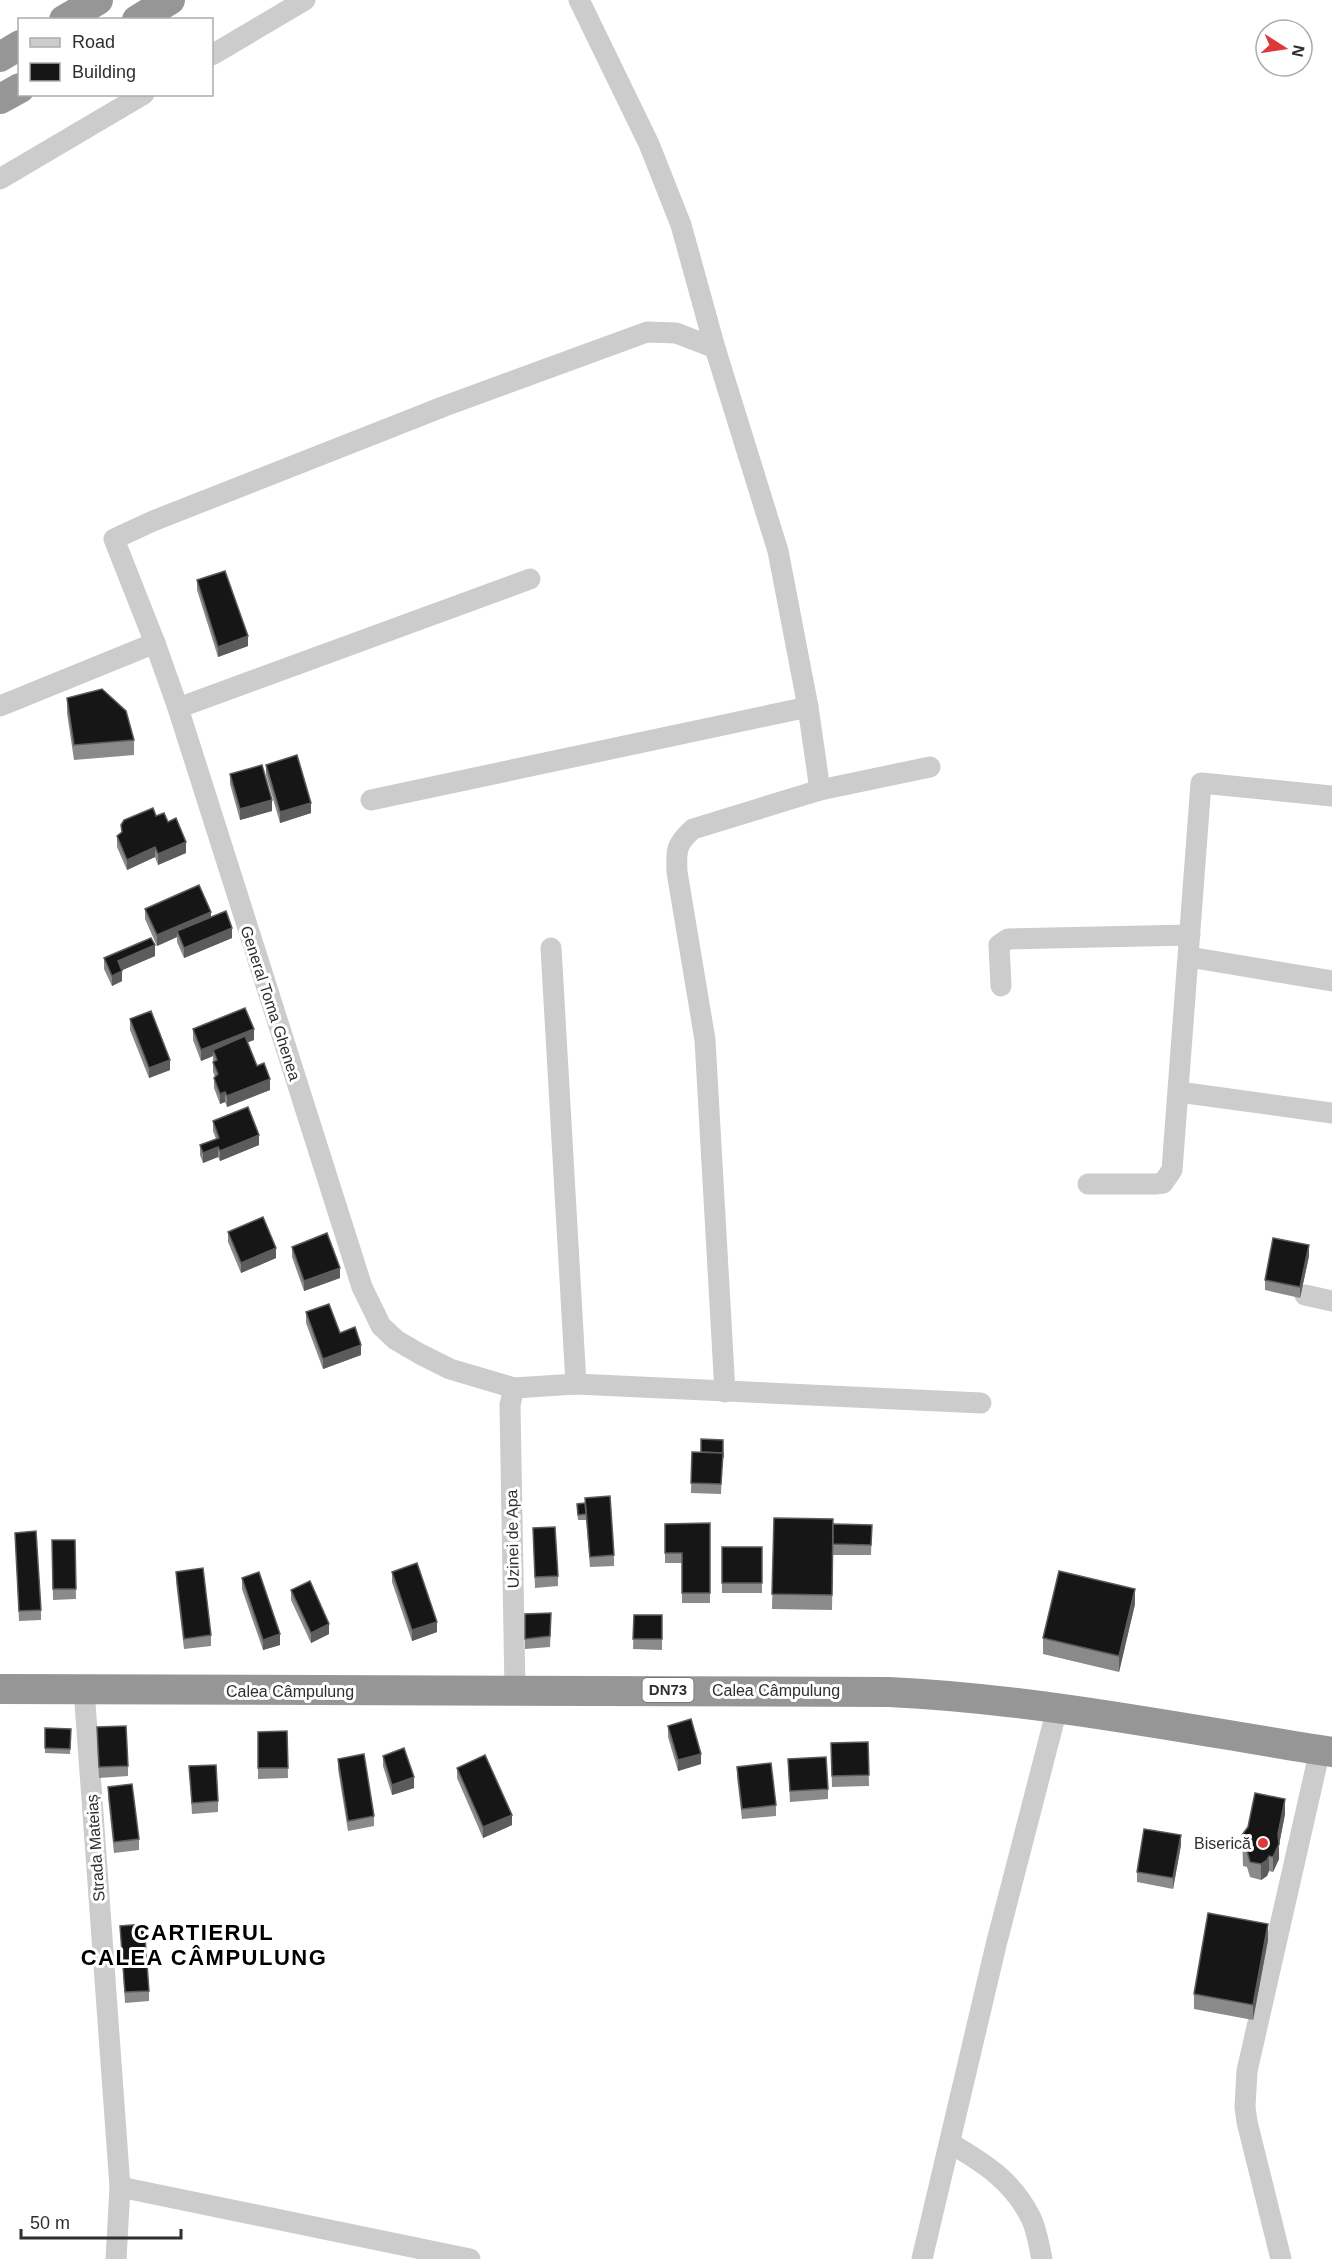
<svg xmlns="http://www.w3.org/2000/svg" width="1332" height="2259" font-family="Helvetica,sans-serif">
  <rect width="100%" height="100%" fill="#fff"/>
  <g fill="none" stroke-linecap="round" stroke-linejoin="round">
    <!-- minor -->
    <g stroke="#ccc" stroke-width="21">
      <path d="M579 0 649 144 681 225 715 348 778 551 808 707 820 790 693 829C676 844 676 850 677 872L705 1040 725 1392"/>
      <polyline points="212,55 305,0"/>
      <polyline points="0,179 144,94"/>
      <polyline points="715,348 676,333 647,332 445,406 153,521 114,539 155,643 178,708 362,1287 381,1326 396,1340 420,1354 450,1369 514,1388 576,1384 981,1403"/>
      <polyline points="0,706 155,643"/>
      <polyline points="178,708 530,579"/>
      <polyline points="820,790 930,767"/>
      <polyline points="371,800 808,707"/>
      <polyline points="551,948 576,1384"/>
      <polyline points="1189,957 1332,981"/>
      <polyline points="1001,986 999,945 1008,939 1190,935"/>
      <polyline points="1179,1092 1332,1113"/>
      <polyline points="1088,1184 1155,1184 1163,1183 1172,1170 1201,783 1332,796"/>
      <polyline points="1305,1295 1332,1301"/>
      <polyline points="514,1388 510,1405 515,1690"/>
      <polyline points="84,1689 120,2187 116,2259"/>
      <path d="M950 2143C984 2163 1013 2181 1031 2218 1037 2230 1039 2246 1042 2259"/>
      <polyline points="120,2187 470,2259"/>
      <polyline points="922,2259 996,1945 1057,1709"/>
      <polyline points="1281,2259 1247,2122 1245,2107 1247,2071 1320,1750"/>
    </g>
    <!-- highway -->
    <g stroke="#969696" stroke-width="30">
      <polyline points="64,20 98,0"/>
      <polyline points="137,20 170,0"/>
      <polyline points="0,57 20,45"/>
      <polyline points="0,99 20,88"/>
      <path d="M0 1689 889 1692C1038 1699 1185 1729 1332 1752"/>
    </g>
  </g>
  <!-- wall -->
  <g fill="#8a8a8a">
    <polygon points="197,580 248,646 218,657 197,590"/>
    <polygon points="67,698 134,740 134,755 74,760 67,713"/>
    <polygon points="266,765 311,813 280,823 266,775"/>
    <polygon points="230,774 272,811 240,820 230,784"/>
    <polygon points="156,816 168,822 186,853 158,865 155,857 127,870 117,847 117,836"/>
    <polygon points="145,909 211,917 232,938 184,958 177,942 177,937 157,946 145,919"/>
    <polygon points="155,956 122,970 122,981 112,986 104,969 104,958"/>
    <polygon points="130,1019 170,1070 149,1078 130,1030"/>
    <polygon points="193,1029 254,1040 247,1042 257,1066 270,1090 227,1107 225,1102 220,1104 214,1088 214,1078 215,1077 213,1072 213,1056 201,1061 193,1040"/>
    <polygon points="213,1121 259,1145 220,1161 218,1157 203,1163 200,1155 200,1145 216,1139 213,1131"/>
    <polygon points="228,1232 276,1258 241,1273 228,1242"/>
    <polygon points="292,1247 340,1278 304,1291 292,1257"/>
    <polygon points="1309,1256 1300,1298 1265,1290 1265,1280"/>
    <polygon points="306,1312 340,1333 361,1355 323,1369 306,1323"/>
    <polygon points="723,1440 721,1494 691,1493 692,1452 701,1452"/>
    <polygon points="585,1503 614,1555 614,1566 590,1567 586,1519 586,1520 578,1520 577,1509"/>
    <polygon points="774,1518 833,1524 872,1525 871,1555 833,1555 833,1553 832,1610 772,1609"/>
    <polygon points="710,1523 710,1603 682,1603 682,1563 665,1563 665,1524"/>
    <polygon points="533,1528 558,1576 558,1586 535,1588"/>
    <polygon points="15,1533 41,1610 41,1620 19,1621"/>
    <polygon points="52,1540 75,1540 76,1599 53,1600"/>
    <rect x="722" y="1547" width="40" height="46"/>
    <polygon points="176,1572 211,1635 211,1646 184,1649 176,1582"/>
    <polygon points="392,1572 437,1632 412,1641 392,1582"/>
    <polygon points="242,1578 280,1645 263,1650 242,1589"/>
    <polygon points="291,1590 329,1634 311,1643 291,1600"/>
    <polygon points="1135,1604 1119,1672 1043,1654 1043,1638"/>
    <polygon points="525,1614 551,1624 550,1647 525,1649"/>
    <polygon points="634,1615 662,1615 662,1650 633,1649"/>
    <polygon points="668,1726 701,1764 678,1771 668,1737"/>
    <polygon points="45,1728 71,1729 70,1754 45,1753"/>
    <polygon points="287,1731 288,1778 258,1779 258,1732"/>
    <polygon points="97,1737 128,1766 128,1776 99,1778"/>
    <polygon points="868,1742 869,1786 832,1787 831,1743"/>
    <polygon points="383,1756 414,1788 392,1795 383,1766"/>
    <polygon points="338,1759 374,1816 374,1826 348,1831 338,1769"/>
    <polygon points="788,1759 828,1789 828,1799 790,1802"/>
    <polygon points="189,1766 218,1801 218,1812 192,1814"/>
    <polygon points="737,1767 776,1805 776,1816 742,1819 737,1777"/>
    <polygon points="457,1768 512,1825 483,1838 457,1778"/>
    <polygon points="108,1787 139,1839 139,1850 114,1853 108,1797"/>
    <polygon points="1285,1814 1279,1845 1279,1859 1273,1872 1269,1871 1267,1876 1261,1880 1250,1877 1247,1867 1243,1866 1242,1835"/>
    <polygon points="1181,1845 1173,1889 1137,1882 1137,1872"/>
    <polygon points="120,1926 149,1991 149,2001 125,2003"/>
    <polygon points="1268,1940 1253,2020 1194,2009 1194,1994"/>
  </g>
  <!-- shaded-wall -->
  <g fill="#5c5c5c">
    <polygon points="248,636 248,646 218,657 218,647"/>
    <polygon points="272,800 272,811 240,820 240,809"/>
    <polygon points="311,803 311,813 280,823 280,812"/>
    <polygon points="186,842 186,853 158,865 158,854"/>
    <polygon points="155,847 155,857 127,870 127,860"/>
    <polygon points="211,912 211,922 177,931 177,937 157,946 157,935"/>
    <polygon points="232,928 232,938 184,958 184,948"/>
    <polygon points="155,945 155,956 118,972 118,961"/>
    <polygon points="122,971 122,981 112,986 112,976"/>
    <polygon points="254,1029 254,1040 215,1055 213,1050 213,1056 201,1061 201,1050"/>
    <polygon points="170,1060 170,1070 149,1078 149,1068"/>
    <polygon points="270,1079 270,1090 227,1107 227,1096"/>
    <polygon points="225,1092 225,1102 220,1104 220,1094"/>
    <polygon points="259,1135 259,1145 220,1161 220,1151"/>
    <polygon points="218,1147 218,1157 203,1163 203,1153"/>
    <polygon points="1309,1245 1309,1256 1300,1298 1300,1287"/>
    <polygon points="276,1248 276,1258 241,1273 241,1263"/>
    <polygon points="340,1268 340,1278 304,1291 304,1281"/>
    <polygon points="361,1345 361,1355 323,1369 323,1359"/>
    <polygon points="1135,1589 1135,1604 1119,1672 1119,1656"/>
    <polygon points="437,1622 437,1632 412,1641 412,1630"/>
    <polygon points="329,1624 329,1634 311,1643 311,1633"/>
    <polygon points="280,1634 280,1645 263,1650 263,1640"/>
    <polygon points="701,1754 701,1764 678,1771 678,1760"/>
    <polygon points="414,1777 414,1788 392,1795 392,1785"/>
    <polygon points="1285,1799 1285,1814 1279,1845 1279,1859 1273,1872 1273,1857"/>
    <polygon points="512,1815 512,1825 483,1838 483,1827"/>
    <polygon points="1181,1835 1181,1845 1173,1889 1173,1878"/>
    <polygon points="1269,1856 1269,1871 1267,1876 1261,1880 1261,1864"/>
    <polygon points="1268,1924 1268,1940 1253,2020 1253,2005"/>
  </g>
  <!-- building -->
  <g fill="#161616" stroke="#5c5c5c" stroke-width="1.5">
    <polygon points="225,571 248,636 218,647 197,580"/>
    <polygon points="102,689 126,711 134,740 74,745 67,698"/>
    <polygon points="297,755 311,803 280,812 266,765"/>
    <polygon points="262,765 272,800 240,809 230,774"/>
    <polygon points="153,808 156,816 164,813 168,822 176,818 186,842 158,854 155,847 127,860 117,836 122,832 121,825 124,820"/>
    <polygon points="199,885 211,912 157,935 145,909"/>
    <polygon points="226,911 232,928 184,948 177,931"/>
    <polygon points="151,938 155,945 118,961 122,971 112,976 104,958"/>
    <polygon points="245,1008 254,1029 201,1050 193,1029"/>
    <polygon points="151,1011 170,1060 149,1068 130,1019"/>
    <polygon points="245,1036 257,1066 264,1063 270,1079 227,1096 225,1092 220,1094 214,1078 218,1074 213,1062 217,1060 213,1050"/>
    <polygon points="248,1107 259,1135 220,1151 218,1147 203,1153 200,1145 219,1138 213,1121"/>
    <polygon points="263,1217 276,1248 241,1263 228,1232"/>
    <polygon points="327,1233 340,1268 304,1281 292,1247"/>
    <polygon points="1273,1238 1309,1245 1300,1287 1265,1280"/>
    <polygon points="329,1304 340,1333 355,1327 361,1345 323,1359 306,1312"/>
    <polygon points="701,1439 723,1440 723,1458 723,1453 701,1452"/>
    <polygon points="692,1452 723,1453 721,1484 691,1483"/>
    <polygon points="610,1496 614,1555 590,1557 585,1498"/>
    <polygon points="585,1503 586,1514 578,1515 577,1504"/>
    <polygon points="774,1518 833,1519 832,1595 772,1594"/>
    <polygon points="710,1523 710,1593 682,1593 682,1553 665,1553 665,1524"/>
    <polygon points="833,1524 872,1525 871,1545 833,1544"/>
    <polygon points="555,1527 558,1576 535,1577 533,1528"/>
    <polygon points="36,1531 41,1610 19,1611 15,1533"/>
    <polygon points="52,1540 75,1540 76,1589 53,1589"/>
    <rect x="722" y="1547" width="40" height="36"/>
    <polygon points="417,1563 437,1622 412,1630 392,1572"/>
    <polygon points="203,1568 211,1635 184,1639 176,1572"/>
    <polygon points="1059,1571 1135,1589 1119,1656 1043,1638"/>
    <polygon points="259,1572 280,1634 263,1640 242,1578"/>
    <polygon points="310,1581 329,1624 311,1633 291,1590"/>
    <polygon points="551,1613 550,1636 525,1639 525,1614"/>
    <polygon points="634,1615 662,1615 662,1639 633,1639"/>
    <polygon points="691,1719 701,1754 678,1760 668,1726"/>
    <polygon points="126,1726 128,1766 99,1767 97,1727"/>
    <polygon points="45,1728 71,1729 70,1749 45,1748"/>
    <polygon points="287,1731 288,1768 258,1768 258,1732"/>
    <polygon points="868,1742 869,1775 832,1776 831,1743"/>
    <polygon points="404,1748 414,1777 392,1785 383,1756"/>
    <polygon points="364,1754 374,1816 348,1821 338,1759"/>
    <polygon points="485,1755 512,1815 483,1827 457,1768"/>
    <polygon points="826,1757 828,1789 790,1791 788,1759"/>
    <polygon points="771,1763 776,1805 742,1809 737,1767"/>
    <polygon points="216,1765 218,1801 192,1803 189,1766"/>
    <polygon points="132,1784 139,1839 114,1842 108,1787"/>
    <polygon points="1255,1793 1285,1799 1278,1834 1279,1844 1273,1857 1269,1856 1267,1860 1261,1864 1250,1862 1247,1851 1243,1850 1245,1844 1242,1835 1248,1827"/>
    <polygon points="1144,1829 1181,1835 1173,1878 1137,1872"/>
    <polygon points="1208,1913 1268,1924 1253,2005 1194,1994"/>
    <polygon points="144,1924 149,1991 125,1992 120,1926"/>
  </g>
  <!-- markers -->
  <circle fill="#de393a" stroke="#fff" stroke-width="2" cx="1263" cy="1843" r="6"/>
  <g text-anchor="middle" stroke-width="6" stroke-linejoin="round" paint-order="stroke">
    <!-- shield labels -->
    <rect fill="#fff" stroke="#6d6d6d" stroke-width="1.5" x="642.5" y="1678" width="51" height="24" rx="4.5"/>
    <g font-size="15" font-weight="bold" fill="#2f2f2f">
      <text x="668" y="1695">DN73</text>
    </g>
    <!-- street labels -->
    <g font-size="16" fill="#2f2f2f" stroke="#fff">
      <text transform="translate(271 1003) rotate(72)" y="6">General Toma Ghenea</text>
      <text transform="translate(512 1539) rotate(-91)" y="6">Uzinei de Apa</text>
      <text x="776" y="1696">Calea Câmpulung</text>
      <text x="290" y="1697">Calea Câmpulung</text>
      <text transform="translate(95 1848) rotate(-94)" y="6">Strada Mateiaș</text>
    </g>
    <!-- poi labels -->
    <g font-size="16" fill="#2f2f2f" stroke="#fff" text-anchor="end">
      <text x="1251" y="1849">Biserică</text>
    </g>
    <!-- district labels -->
    <g font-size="22" font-weight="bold" letter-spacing="1.5" fill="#000" stroke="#fff">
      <text x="204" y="1940">CARTIERUL<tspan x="204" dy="25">CALEA CÂMPULUNG</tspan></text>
    </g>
  </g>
  <!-- legend -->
  <rect x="18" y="18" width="195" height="78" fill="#ffffff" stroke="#acacac" stroke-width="1.5"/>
  <rect x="30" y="38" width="30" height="9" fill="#cccccc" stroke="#acacac" stroke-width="1.5"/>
  <text x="72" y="48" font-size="18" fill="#2f2f2f">Road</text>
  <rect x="30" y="63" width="30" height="18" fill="#161616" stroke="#acacac" stroke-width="1.5"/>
  <text x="72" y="78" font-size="18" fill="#2f2f2f">Building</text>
  <!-- north arrow -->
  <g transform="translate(1284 48) rotate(102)"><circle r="28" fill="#ffffff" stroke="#acacac" stroke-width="1.5"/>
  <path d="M0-4.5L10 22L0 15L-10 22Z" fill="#de393a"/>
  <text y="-9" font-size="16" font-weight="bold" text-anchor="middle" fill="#2f2f2f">N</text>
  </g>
  <!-- scale -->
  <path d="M21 2229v9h160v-9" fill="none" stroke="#2f2f2f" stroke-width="3"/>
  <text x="30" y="2229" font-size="18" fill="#2f2f2f" stroke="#ffffff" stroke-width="4.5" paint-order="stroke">50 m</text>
</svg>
